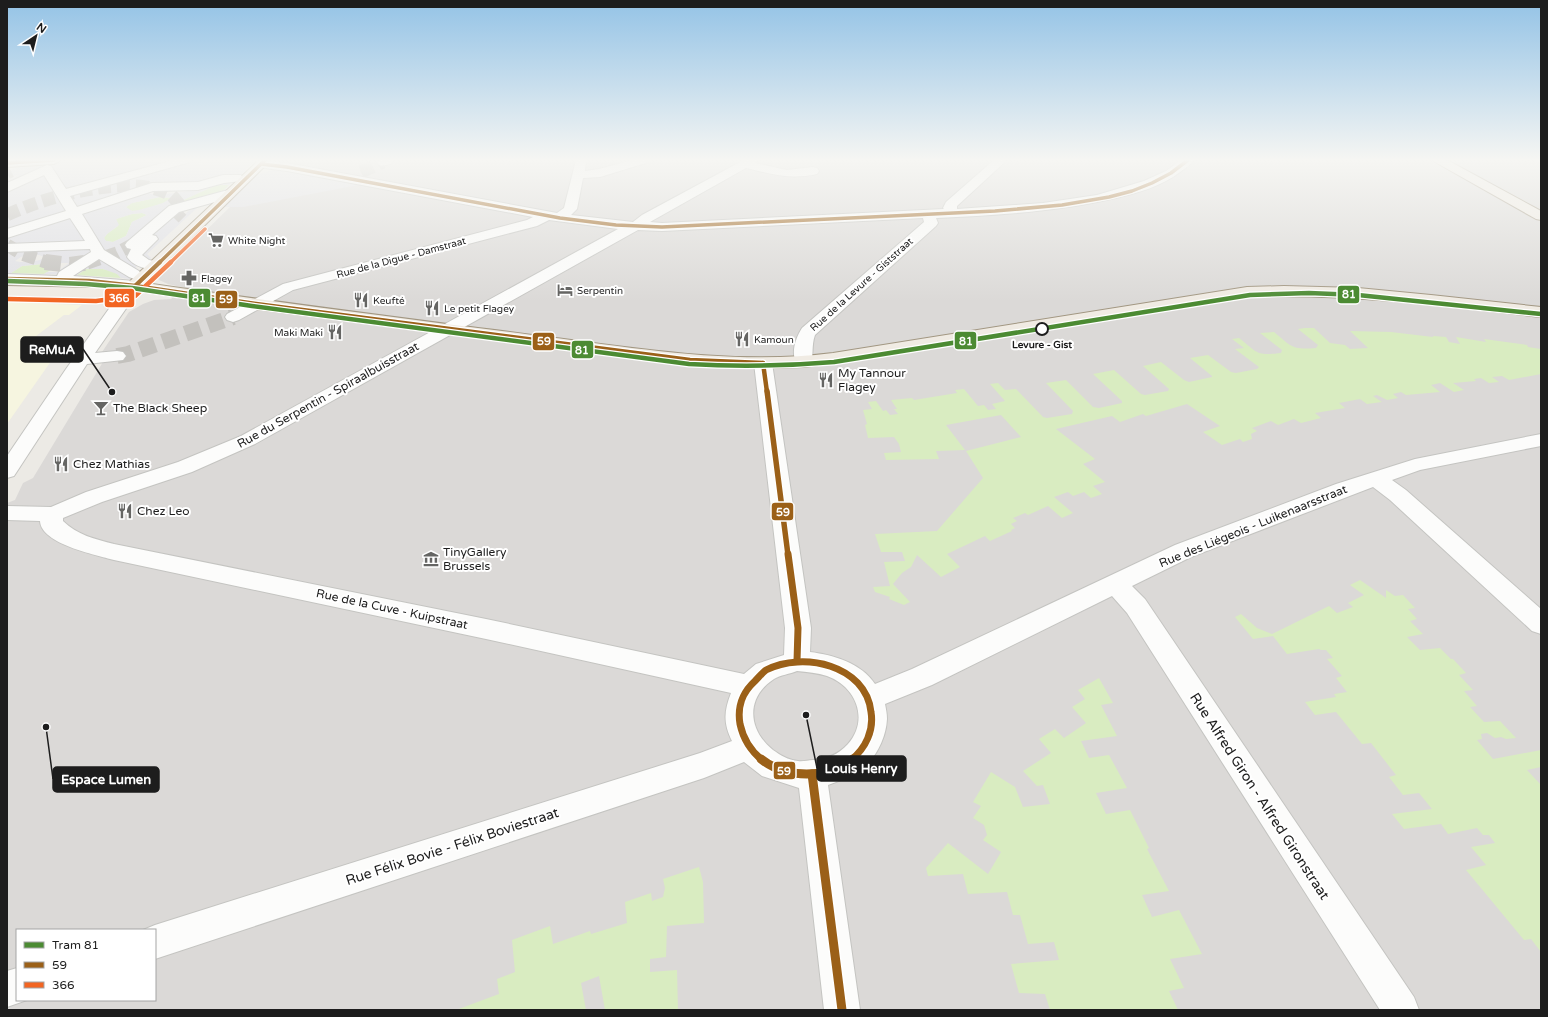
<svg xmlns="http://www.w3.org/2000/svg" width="1548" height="1017" font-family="'Varela Round',sans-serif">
  <rect width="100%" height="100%" fill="#eceae5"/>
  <!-- residential -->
  <path fill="#dbd9d7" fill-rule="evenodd" d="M275 160H1532L1541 163V1010H7V503L15 500 23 483 33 478 109 352H102L129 312 143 304 154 300 171 299 185 288 168 284 159 280 156 276 158 271 174 255H181L231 206H225L257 175 275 170 292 171 305 166ZM17 930H155V1000H17Z"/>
  <!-- education -->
  <polygon fill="#f6f5e0" points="7,302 82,305 69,315 64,315 36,336 71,337 46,356 54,357 7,424"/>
  <!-- grass -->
  <g fill="#d9ecc1">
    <polygon points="216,185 229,185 220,194 181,203 179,202"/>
    <path d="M160 197 172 198C167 203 139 212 132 211 129 210 128 209 126 207L132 203Z"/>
    <polygon points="142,213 147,215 132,222 126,236 113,242 106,241 104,238 107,234 118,226 116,219 132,214"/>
    <polygon points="52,263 57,266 44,274 11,273 22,266"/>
    <path d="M86 269C96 268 115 268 121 278L77 275Z"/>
    <path d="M1305 328H1314L1330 343 1345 345 1350 349 1368 348 1350 331 1391 332 1433 337V336L1446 337 1449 342 1460 344 1456 337 1486 342 1484 339 1527 345 1528 347 1541 349V374L1509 380 1502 376 1492 377 1499 382 1489 383 1481 378 1474 379 1476 381 1453 383 1464 390 1454 392 1440 383 1431 385 1440 392 1406 395 1401 392 1393 394 1398 398 1387 400 1377 395 1373 396 1382 402 1367 404 1360 399 1339 403 1345 408 1315 413 1321 418 1301 423 1294 419 1278 425 1271 421 1252 428 1257 431 1251 434 1252 439 1243 442 1240 439 1222 445 1203 432 1220 426 1187 404 1146 416 1143 414 1120 422 1112 416 1056 429 1095 459 1083 464 1105 482 1093 486 1102 494 1091 498 1084 492 1073 496 1068 492 1054 497 1073 513 1062 518 1048 506 1028 515 1025 513 1013 518 1017 521 1011 524 1015 528 1011 530 1012 531 990 541 985 536 947 554 960 567 941 577 917 555 911 567 902 573 893 584 910 602 904 605 889 599 890 597 875 592 873 587 890 586 884 562 905 561 902 552H881L875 534 937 531 983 478 966 451 1021 437 1001 415 946 425 965 450 936 451 939 459 886 460 884 453 901 452 899 444 894 437 868 438 865 425 867 424 863 410 872 409 868 402 876 401 883 411 886 410 890 415 898 414 894 409H897L891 400 912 398 914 400 957 393 955 390 964 389 978 406 984 405 988 410 996 409 992 404 1005 401 990 384 998 383 1005 390 1016 389 1043 417 1047 418 1072 414 1073 411 1046 383 1066 380 1093 407 1099 408 1122 403V401L1093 374 1114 370 1141 394 1145 395 1168 391 1169 389 1143 366 1161 362 1184 380 1189 382 1212 377V376L1190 358 1208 355 1231 372 1236 373 1257 369 1259 367 1235 349 1244 348 1232 339 1239 338C1258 353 1256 356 1281 353L1282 350 1260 333 1274 332C1292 347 1292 350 1316 348L1318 345 1298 329Z"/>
    <polygon points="1360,580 1386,598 1386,590 1395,596 1403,595 1415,608 1408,609 1417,619 1410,621 1423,634 1407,637 1420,650 1440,648 1451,659 1453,659 1466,673 1459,675 1473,690 1464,691 1477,706 1470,707 1484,722 1500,721 1516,738 1506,739 1501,737 1495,738 1487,733 1481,734 1482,739 1477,740 1493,759 1541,750 1541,767 1527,770 1541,785 1541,952 1531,939 1524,940 1466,870 1486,865 1471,847 1495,843 1489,835 1483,835 1477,828 1448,834 1441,824 1404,829 1392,814 1432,809 1419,793 1403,795 1389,777 1396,775 1371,743 1362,744 1336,712 1315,715 1305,702 1336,697 1334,694 1347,692 1336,678 1342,676 1327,659 1333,658 1326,650 1321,650 1319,649 1287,654 1273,636 1253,639 1235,617 1241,614 1257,628 1272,634 1329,606 1337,613 1353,607 1348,603 1364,595 1350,585"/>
    <polygon points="1099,678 1113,703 1101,705 1117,736 1081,741 1089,758 1109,755 1127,788 1096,793 1106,814 1130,810 1149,848 1147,849 1169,891 1142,895 1152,917 1179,910 1202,954 1170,959 1184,988 1169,991 1178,1010 1050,1010 1045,994 1019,993 1011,964 1059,960 1054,942 1028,944 1020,915 1013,915 1007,892 968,894 963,874 928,876 926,868 948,843 988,874 1001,852 983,840 987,835 984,825 973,818 981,806 973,802 991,772 1015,787 1023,807 1050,804 1043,785 1037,786 1023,771 1051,753 1039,739 1055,729 1064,738 1086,723 1072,707 1085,699 1078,690"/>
    <polygon points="699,867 703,882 704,923 667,926 666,957 650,959 650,972 677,970 678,1010 605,1010 599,976 581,983 586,1010 456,1010 499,994 497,979 515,972 512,940 550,926 553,944 590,931 591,934 627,923 625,902 651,893 652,901 663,897 665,888 663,879"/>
  </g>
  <!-- plaza -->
  <g fill="#e0e0e5" fill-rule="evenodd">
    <path d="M85 160H141L148 162 160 160H195L198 164H202L213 160H256L229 185H216L179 202 181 203 171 217H181L190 210 198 207 147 254 151 258 148 261 127 257 136 266 137 272 129 279 121 278 117 274 103 269H86L77 275 44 274 47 272H57L69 263H52L22 266 11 273H7V181L19 175 7 176V173L15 168ZM166 188 197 190 160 195 150 194 147 192ZM160 197 171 198 163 203 139 210 132 211 126 207 132 203ZM142 213 147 215 132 222 126 236 113 242 106 241 104 238 107 234 119 225 116 219 132 214ZM28 255H39L45 257 40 260 30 262H20L15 261 21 257Z"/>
    <polygon points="283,170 358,185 243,207 223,207 257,175 269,171"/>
  </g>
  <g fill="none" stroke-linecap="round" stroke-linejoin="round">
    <!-- minor-tunnel-far1 -->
    <g stroke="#c3c1bd" stroke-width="13" stroke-dasharray="13 6" stroke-linecap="butt">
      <polyline points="361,172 383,162"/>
      <polyline points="7,173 11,171"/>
      <path d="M7 215C45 197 132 172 171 195 175 198 179 205 183 209L174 218"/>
      <polyline points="7,245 22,254 49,263"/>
      <polyline points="87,263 117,253 132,245"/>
    </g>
    <!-- minor-tunnel -->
    <g stroke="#c3c1bd" stroke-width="16" stroke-dasharray="16 8" stroke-linecap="butt">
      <polyline points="45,262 70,265 91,262"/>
      <polyline points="117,356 128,354 233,317"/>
    </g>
    <defs>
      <g id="minor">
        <polygon points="174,160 192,160 190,162 70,196 77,207 152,183 198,182 223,175 241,175 243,178 241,181 224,183 198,190 153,191 82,214 104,250 139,271 142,274 139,277 134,279 129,277 99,259 73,276 135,281 140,283 143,286 139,290 95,353 117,351 123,352 126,356 123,360 87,364 14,476 7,478 7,456 66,369 123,289 89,286 7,284 7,274 57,276 59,272 91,252 90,249 7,252 7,244 85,241 70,218 7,238 7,229 66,211 44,175 7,192 7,183 47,165 51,166 66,189"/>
        <path d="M261 160 287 163 557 213 564 208 576 160H586L585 171 599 169 633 160H651L649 162 600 177 583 178 577 209 571 215 633 222 642 215 744 160H758L755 163 787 170 813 167 817 168 819 171 817 174C790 180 773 174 746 168L650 222 662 223 944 209 943 208 946 202 994 160H1007L957 206V209L1043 203 1097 195 1144 181 1166 171 1181 160H1194C1191 165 1185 168 1180 172 1162 186 1138 193 1116 198 1057 212 996 215 936 218L938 223 936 226 815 335C811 345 814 360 810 366L804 367 798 366C790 355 795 339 802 328L924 222 923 218 662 231 638 230 255 444 192 472 102 502 63 518V521C77 535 95 539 114 544L486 619 744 674 756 664 784 655 785 628 754 363 757 359 763 358 769 359 772 363 811 628 810 652C834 655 861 663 875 684L912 669 1175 545 1336 484 1415 459 1541 434V446L1420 470 1392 480 1406 490 1541 609V634L1532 631 1390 500 1373 487 1191 557 1132 586 1145 599 1414 997 1419 1010H1380L1127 613 1112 596 932 685 885 704C886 709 887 714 887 719 886 741 872 766 852 775 844 779 836 782 828 785L860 1010H824L799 788 762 776 744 762 704 778 155 959V930H143L155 925 700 753 732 741C723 723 724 711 731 693L486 639 114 560C96 555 41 544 40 521L7 520V506L51 507 86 492 178 462 241 436 618 229 549 220 537 226 293 290 239 320 233 322 227 320 225 317 227 314 283 284 527 220 533 217 287 171 257 167 255 164 257 161ZM797 671C807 672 818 673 827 676 857 687 869 720 848 744 838 755 827 759 813 760 808 760 802 762 798 761 788 760 780 755 773 750 748 730 745 698 774 679 780 675 790 674 797 671Z"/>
        <path d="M379 160H394C391 165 384 166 379 165L377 162Z"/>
        <path d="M228 190 233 191 234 194 233 197 179 212 152 235 156 236 158 239 142 255 149 260 160 262 162 265 160 268C149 271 134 267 127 257L131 249 127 248 125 245 127 242 169 206Z"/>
        <polygon points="17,968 17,1000 27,1000 7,1007 7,971"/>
      </g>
      <g id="major">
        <polygon points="7,160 60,160 58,162 54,164 7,167"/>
        <path d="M259 160H271L146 283C274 302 403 318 532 335 631 347 733 366 833 353L1247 287 1284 286 1358 288 1431 295 1541 307V317C1443 305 1346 293 1247 297L833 363 804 367 763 368 690 365 256 309 138 291 96 298 7 296V286L96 288 127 284Z"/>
        <polygon points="1433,160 1447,160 1541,211 1541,220 1536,219 1435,162"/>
      </g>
    </defs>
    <!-- minor casing -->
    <use href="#minor" stroke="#c4c4c1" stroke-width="2"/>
    <!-- major casing -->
    <use href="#major" stroke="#a29782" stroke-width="2"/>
    <!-- minor -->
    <use href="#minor" fill="#fcfcfb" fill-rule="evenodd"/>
    <!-- major -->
    <use href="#major" fill="#f0ebe3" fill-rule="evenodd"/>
    <defs>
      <g id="bus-1-far4">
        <polyline points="7,163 54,160"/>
        <polyline points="261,164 287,167 560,218 616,225 662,227 995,211 1062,205 1109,197 1132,191 1152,183 1171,173 1188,160"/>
        <polyline points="159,263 265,160"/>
      </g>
      <g id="bus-1-far3">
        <polyline points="7,279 89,281 135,286 256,304 690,360 763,363"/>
        <polyline points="135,286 160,262"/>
        <polyline points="763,363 767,392"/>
      </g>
      <polyline id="bus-1-far2" points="767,391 788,555"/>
      <g id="bus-1-far1">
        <polyline points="788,554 798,628 797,661"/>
        <path d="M762 760C751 751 743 738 740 724 737 706 742 693 755 681 759 677 762 673 766 670 803 651 866 665 871 712 874 730 866 748 851 760"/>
      </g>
      <g id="bus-1">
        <path d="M761 759C786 779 827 779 853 759"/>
        <polyline points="812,774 842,1010"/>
      </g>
      <polyline id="bus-2-far1" points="170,263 205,229"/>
      <polyline id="bus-2" points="7,299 96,301 135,296 171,262"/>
    </defs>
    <!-- bus-1-far4 casing -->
    <use href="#bus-1-far4" stroke="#fff" stroke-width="5.5"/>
    <!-- bus-1-far3 casing -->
    <use href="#bus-1-far3" stroke="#fff" stroke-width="7"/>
    <!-- bus-1-far2 casing -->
    <use href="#bus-1-far2" stroke="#fff" stroke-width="8"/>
    <!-- bus-1-far1 casing -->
    <use href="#bus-1-far1" stroke="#fff" stroke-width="10"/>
    <!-- bus-1 casing -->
    <use href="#bus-1" stroke="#fff" stroke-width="12"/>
    <!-- bus-2-far1 casing -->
    <use href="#bus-2-far1" stroke="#fff" stroke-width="5.5"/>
    <!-- bus-2 casing -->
    <use href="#bus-2" stroke="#fff" stroke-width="7"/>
    <!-- bus-1-far4 -->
    <use href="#bus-1-far4" stroke="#9b6018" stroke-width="3.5"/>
    <!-- bus-1-far3 -->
    <use href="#bus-1-far3" stroke="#9b6018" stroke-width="4.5"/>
    <!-- bus-1-far2 -->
    <use href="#bus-1-far2" stroke="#9b6018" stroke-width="5.5"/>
    <!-- bus-1-far1 -->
    <use href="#bus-1-far1" stroke="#9b6018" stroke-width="7"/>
    <!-- bus-1 -->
    <use href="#bus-1" stroke="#9b6018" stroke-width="9"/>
    <!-- bus-2-far1 -->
    <use href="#bus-2-far1" stroke="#f26522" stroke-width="3.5"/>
    <!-- bus-2 -->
    <use href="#bus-2" stroke="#f26522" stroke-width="4.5"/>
    <defs>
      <path id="tram-1" d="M7 281 86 284 132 288 252 306 689 364C738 367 786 366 834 362L1250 295 1309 293 1358 295 1541 314"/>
    </defs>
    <!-- tram-1 casing -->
    <use href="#tram-1" stroke="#fff" stroke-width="7"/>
    <!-- tram-1 -->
    <use href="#tram-1" stroke="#4c8b33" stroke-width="4.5"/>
  </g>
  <!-- sky -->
  <linearGradient id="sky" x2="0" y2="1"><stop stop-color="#94c3e6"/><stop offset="0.53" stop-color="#f6f6f3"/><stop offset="1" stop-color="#f6f6f3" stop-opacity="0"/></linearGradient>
  <rect width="1548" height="302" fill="url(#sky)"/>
  <!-- icons -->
  <defs>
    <symbol id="supermarket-bare" viewBox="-9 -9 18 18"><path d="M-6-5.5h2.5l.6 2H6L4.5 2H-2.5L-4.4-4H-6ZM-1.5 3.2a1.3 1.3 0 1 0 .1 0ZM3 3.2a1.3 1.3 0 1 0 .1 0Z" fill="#656563" stroke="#fff" stroke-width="2.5" paint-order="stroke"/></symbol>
    <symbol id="pharmacy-bare" viewBox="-9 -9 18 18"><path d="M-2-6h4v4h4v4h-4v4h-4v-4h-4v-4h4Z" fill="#656563" stroke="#fff" stroke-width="2.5" paint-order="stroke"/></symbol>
    <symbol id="hotel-bare" viewBox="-9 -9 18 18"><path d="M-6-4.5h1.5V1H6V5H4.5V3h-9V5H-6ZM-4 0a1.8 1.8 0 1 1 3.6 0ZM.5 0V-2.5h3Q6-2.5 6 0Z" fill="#656563" stroke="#fff" stroke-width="2.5" paint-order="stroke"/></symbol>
    <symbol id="restaurant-bare" viewBox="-9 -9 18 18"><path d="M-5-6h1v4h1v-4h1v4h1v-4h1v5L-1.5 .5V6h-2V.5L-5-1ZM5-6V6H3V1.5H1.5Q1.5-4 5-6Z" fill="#656563" stroke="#fff" stroke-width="2.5" paint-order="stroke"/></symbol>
    <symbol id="bar-bare" viewBox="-9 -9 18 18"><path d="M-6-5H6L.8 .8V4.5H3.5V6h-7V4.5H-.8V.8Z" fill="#656563" stroke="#fff" stroke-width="2.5" paint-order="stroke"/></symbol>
    <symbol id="museum-bare" viewBox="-9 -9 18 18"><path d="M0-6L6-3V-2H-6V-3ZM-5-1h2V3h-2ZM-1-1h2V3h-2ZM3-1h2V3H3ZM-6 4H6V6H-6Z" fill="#656563" stroke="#fff" stroke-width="2.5" paint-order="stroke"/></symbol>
  </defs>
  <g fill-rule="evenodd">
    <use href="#supermarket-bare" x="205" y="229" width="22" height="22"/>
    <use href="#pharmacy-bare" x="178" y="267" width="22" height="22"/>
    <use href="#hotel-bare" x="554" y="279" width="22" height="22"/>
    <use href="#restaurant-bare" x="350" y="289" width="22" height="22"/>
    <use href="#restaurant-bare" x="421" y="297" width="22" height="22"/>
    <use href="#restaurant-bare" x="324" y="321" width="22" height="22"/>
    <use href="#restaurant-bare" x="731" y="328" width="22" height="22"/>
    <use href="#restaurant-bare" x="815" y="369" width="22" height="22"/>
    <use href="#bar-bare" x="90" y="397" width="22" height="22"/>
    <use href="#restaurant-bare" x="50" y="453" width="22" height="22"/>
    <use href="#restaurant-bare" x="114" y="500" width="22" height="22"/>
    <use href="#museum-bare" x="420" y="548" width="22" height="22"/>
  </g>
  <!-- markers -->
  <circle fill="#fff" stroke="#1d1d1d" stroke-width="2" cx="1042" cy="329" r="6"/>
  <g text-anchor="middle" stroke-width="4" stroke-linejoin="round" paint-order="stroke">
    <!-- far-poi labels -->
    <g font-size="10" fill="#1d1d1d" stroke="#fff" text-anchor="start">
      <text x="228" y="244">White Night</text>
      <text x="201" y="282">Flagey</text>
      <text x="577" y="294">Serpentin</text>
      <text x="373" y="304">Keufté</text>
      <text x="444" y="312">Le petit Flagey</text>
      <text x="323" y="336" text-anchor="end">Maki Maki</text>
      <text x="754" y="343">Kamoun</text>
    </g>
    <!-- far-street labels -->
    <g font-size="10" fill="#1d1d1d" stroke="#fff">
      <text transform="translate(401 257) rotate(-15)" y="4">Rue de la Digue - Damstraat</text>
      <text transform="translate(861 284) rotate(-42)" y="4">Rue de la Levure - Giststraat</text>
    </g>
    <!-- far-stop labels -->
    <g font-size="10" font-weight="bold" fill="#1d1d1d" stroke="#fff">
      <text x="1042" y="348">Levure - Gist</text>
    </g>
    <!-- poi labels -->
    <g font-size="12" fill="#1d1d1d" stroke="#fff" text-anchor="start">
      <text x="838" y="377">My Tannour<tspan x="838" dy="14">Flagey</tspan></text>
      <text x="113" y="412">The Black Sheep</text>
      <text x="73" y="468">Chez Mathias</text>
      <text x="137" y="515">Chez Leo</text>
      <text x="443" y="556">TinyGallery<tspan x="443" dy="14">Brussels</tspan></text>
    </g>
    <!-- street labels -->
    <g font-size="12" fill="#1d1d1d" stroke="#fff">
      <text transform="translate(328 395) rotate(-29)" y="4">Rue du Serpentin - Spiraalbuisstraat</text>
      <text transform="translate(1253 526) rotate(-22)" y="4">Rue des Liégeois - Luikenaarsstraat</text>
      <text transform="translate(392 609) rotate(12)" y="4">Rue de la Cuve - Kuipstraat</text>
    </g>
    <!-- near-street labels -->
    <g font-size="14" fill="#1d1d1d" stroke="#fff">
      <text transform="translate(1260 796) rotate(57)" y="5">Rue Alfred Giron - Alfred Gironstraat</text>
      <text transform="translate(452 846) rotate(-18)" y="5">Rue Félix Bovie - Félix Boviestraat</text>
    </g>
  </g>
  <!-- callouts -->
  <path fill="none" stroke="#1d1d1d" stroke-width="1.5" d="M112 392L83 349M806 715L817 768M46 727L53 779"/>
  <g fill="#1d1d1d" stroke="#fff" stroke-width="1.5">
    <circle cx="112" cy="392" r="4"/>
    <circle cx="806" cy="715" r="4"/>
    <circle cx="46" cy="727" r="4"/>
  </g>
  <g fill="#1d1d1d" stroke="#1d1d1d" stroke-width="1.5">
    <rect x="21" y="337" width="62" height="25" rx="4"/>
    <rect x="817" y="756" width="89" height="25" rx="4"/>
    <rect x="53" y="767" width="106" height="25" rx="4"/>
  </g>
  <g font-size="13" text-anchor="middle" font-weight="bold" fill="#fff">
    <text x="52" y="354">ReMuA</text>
    <text x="861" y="773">Louis Henry</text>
    <text x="106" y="784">Espace Lumen</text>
  </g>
  <g stroke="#fff" stroke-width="1.5">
    <rect x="1337" y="285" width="23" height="19" rx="4" fill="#4c8b33"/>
    <rect x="104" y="288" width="31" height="20" rx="4" fill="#f26522"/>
    <rect x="188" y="288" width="23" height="20" rx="4" fill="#4c8b33"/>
    <rect x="215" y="290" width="23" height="19" rx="4" fill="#9b6018"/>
    <rect x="954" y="331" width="23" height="19" rx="4" fill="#4c8b33"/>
    <rect x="532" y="332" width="23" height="19" rx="4" fill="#9b6018"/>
    <rect x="571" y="340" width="23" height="19" rx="4" fill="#4c8b33"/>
    <rect x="771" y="502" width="23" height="19" rx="4" fill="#9b6018"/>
    <rect x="773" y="761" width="23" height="19" rx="4" fill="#9b6018"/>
  </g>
  <g font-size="11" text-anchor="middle" font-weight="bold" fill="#fff">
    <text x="1349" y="298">81</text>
    <text x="119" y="302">366</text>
    <text x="199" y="302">81</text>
    <text x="226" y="303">59</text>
    <text x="966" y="345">81</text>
    <text x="544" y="345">59</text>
    <text x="582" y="354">81</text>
    <text x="783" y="516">59</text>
    <text x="784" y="775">59</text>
  </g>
  <!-- border -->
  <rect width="1548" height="1017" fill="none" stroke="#1d1d1d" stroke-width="16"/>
  <!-- legend -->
  <rect x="16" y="929" width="140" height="72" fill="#ffffff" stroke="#a5a5a5"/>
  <rect x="24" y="942" width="20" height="6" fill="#4c8b33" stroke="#a5a5a5"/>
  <text x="52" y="949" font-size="12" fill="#1d1d1d">Tram 81</text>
  <rect x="24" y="962" width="20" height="6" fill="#9b6018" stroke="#a5a5a5"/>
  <text x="52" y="969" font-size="12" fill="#1d1d1d">59</text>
  <rect x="24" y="982" width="20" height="6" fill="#f26522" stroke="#a5a5a5"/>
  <text x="52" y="989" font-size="12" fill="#1d1d1d">366</text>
  <!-- north arrow -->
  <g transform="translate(36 36) rotate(35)" stroke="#ffffff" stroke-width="3" paint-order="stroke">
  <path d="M0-3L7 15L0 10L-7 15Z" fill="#1d1d1d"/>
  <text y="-6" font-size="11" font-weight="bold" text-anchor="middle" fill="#1d1d1d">N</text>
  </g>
</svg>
